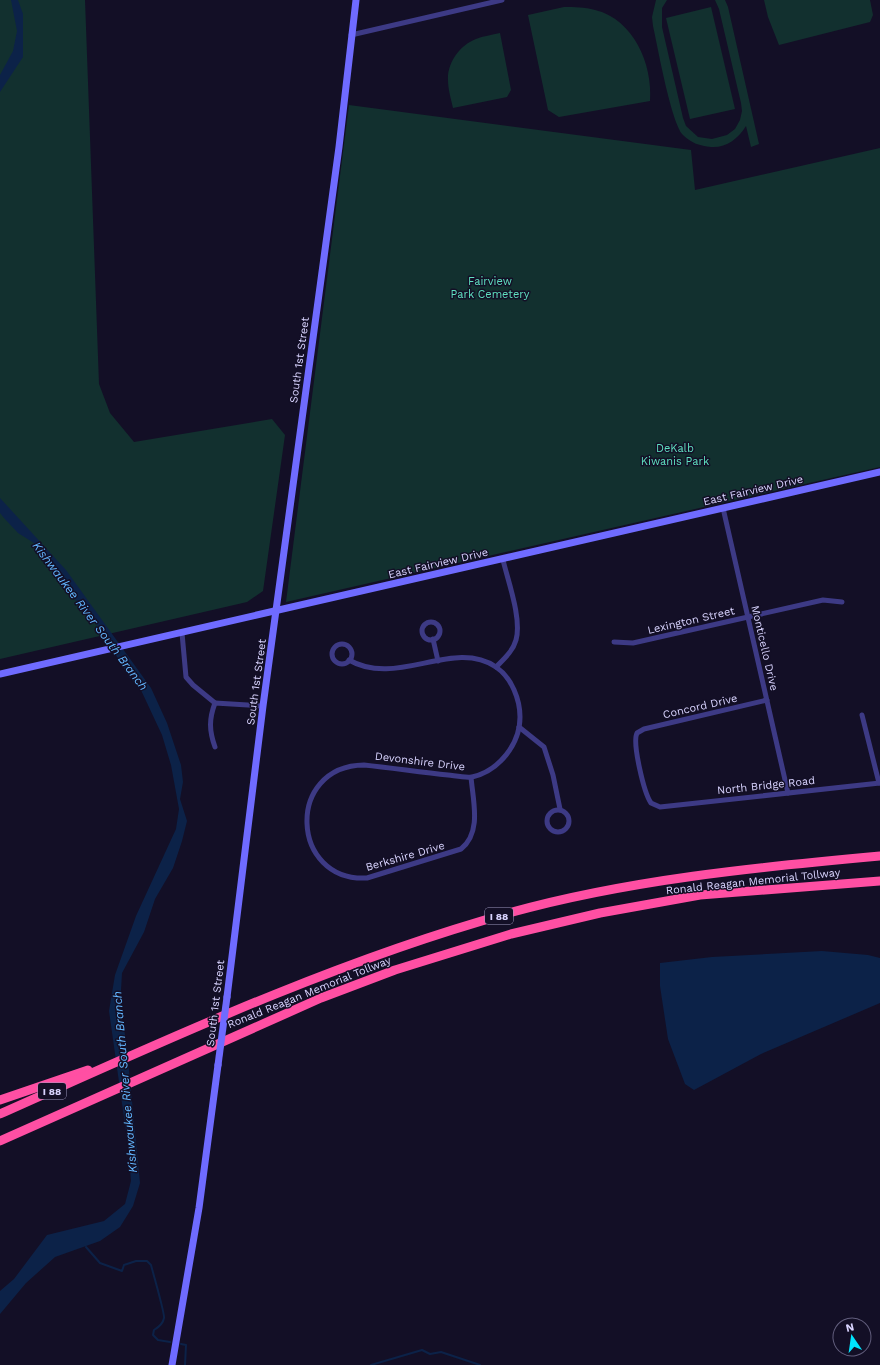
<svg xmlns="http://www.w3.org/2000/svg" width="880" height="1365" font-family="'Work Sans',sans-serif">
  <rect width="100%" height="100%" fill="#130f26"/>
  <!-- green -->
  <g fill="#12302f">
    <polygon points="0,0 85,0 99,384 110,413 134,442 272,419 285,435 263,591 247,602 0,659"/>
    <path d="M656 0H667L662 8V27L683 118 686 126 698 137 712 139 727 135 735 129 740 120 742 111 741 103 719 9 715 0H725L728 7 759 144 751 147 746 126C738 139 726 148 711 147 700 146 691 143 683 135 671 122 658 48 653 26L652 17Z"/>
    <polygon points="764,0 870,0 873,15 870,22 779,45 768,17"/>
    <path d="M564 7C575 7 584 7 595 10 633 19 653 64 650 101L559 117 548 110 528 15Z"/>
    <polygon points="711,7 735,109 690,119 666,18"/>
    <path d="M500 33 511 90 507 97 453 108C451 99 448 89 448 80 447 63 460 45 476 39 483 36 492 35 500 33Z"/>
    <polygon points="349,105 691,150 695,190 880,148 880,467 286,602"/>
  </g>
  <!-- water -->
  <g fill="#0c2248">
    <polygon points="11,0 18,0 23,14 23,57 0,92 0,75 13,51 17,31"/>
    <polygon points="0,498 66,570 151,688 167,723 181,765 183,782 180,799 187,821 182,841 173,868 155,899 144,932 122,973 120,1007 126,1040 140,1183 133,1206 120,1227 100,1241 55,1257 26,1283 0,1314 0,1291 14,1279 47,1235 104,1221 125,1204 131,1181 129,1153 109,1011 115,975 136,916 176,829 179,809 171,765 162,735 140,688 129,677 101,630 67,590 45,561 45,555 34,543 18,533 4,518 0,513"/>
    <polygon points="822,951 868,955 880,958 880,1003 761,1054 694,1090 685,1084 668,1039 660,986 660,963 712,957"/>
  </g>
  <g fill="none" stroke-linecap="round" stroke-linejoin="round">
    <!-- stream -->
    <g stroke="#0c2248" stroke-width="2">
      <path d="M86 1247 100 1263 122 1271 124 1265 136 1261H147L151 1265C153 1273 165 1314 164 1318 163 1324 159 1327 154 1330L153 1335 158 1340 170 1342"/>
      <polyline points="181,1344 186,1345 185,1365"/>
      <polyline points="371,1365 422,1350 430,1354 441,1352 480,1365"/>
    </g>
    <!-- street -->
    <g stroke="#3d3a85" stroke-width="5">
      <polyline points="351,35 502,0"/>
      <polyline points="723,508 788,793"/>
      <circle cx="431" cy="631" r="9"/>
      <polyline points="182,633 186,677 193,685 215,703"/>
      <polyline points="433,639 438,661"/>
      <polyline points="614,642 633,643 823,600 842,602"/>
      <circle cx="342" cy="654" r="10"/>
      <path d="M349 660C397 688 453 638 496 667 512 678 520 700 520 717 520 744 499 771 472 777 465 778 456 776 448 775 420 772 392 768 364 765 285 766 290 882 367 878L461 849C482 832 473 801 471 777"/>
      <path d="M496 667C504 659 513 651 516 640 522 619 508 581 503 560"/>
      <path d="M767 700 644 729 637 733C632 743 644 793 651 803L660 807 880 783"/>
      <polyline points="862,715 879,783"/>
      <polyline points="519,727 544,747 553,775 560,809"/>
      <path d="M215 747C209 730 209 719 215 703L263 706"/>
      <circle cx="558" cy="821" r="11"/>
    </g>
    <!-- secondary -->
    <g stroke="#6f6bff" stroke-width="7">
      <polyline points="0,674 880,472"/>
      <polyline points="227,997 263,706 339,147 356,0"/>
      <polyline points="172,1365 199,1208 218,1065"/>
    </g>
    <!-- highway -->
    <g stroke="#ff4fa3" stroke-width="9">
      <polyline points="0,1100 88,1070"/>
      <path d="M0 1114C166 1040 333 962 509 913 627 880 758 867 880 856"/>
      <polyline points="0,1141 321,998 395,970 511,934 600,913 700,895 880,881"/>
    </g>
    <!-- secondary-bridge -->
    <polyline stroke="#6f6bff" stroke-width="7" points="218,1065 227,997"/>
  </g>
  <g text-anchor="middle" stroke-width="3" stroke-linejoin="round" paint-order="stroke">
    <!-- shield labels -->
    <g fill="#130f26" stroke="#9e99be" stroke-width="1">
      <rect x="485" y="908" width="28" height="16" rx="3"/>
      <rect x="38" y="1083" width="28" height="16" rx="3"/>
    </g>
    <g font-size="10" font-weight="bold" fill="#d9d4ff">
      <text x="499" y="920">I 88</text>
      <text x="52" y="1095">I 88</text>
    </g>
    <!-- park labels -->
    <g font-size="11" fill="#5fe0c0" stroke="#130f26">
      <text x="490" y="285">Fairview<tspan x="490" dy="13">Park Cemetery</tspan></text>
      <text x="675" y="452">DeKalb<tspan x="675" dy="13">Kiwanis Park</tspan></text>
    </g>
    <!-- street labels -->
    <g font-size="11" fill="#d9d4ff" stroke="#130f26">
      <text transform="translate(299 360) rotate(-82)" y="4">South 1st Street</text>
      <text transform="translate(753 490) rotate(-13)" y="4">East Fairview Drive</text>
      <text transform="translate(438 563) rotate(-13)" y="4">East Fairview Drive</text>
      <text transform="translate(691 620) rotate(-13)" y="4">Lexington Street</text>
      <text transform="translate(765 648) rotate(77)" y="4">Monticello Drive</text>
      <text transform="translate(256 682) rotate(-82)" y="4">South 1st Street</text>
      <text transform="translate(700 706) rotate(-13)" y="4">Concord Drive</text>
      <text transform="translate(420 761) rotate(7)" y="4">Devonshire Drive</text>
      <text transform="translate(766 785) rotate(-6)" y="4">North Bridge Road</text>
      <text transform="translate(405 856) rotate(-16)" y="4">Berkshire Drive</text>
      <text transform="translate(753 881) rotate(-6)" y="4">Ronald Reagan Memorial Tollway</text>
      <text transform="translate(309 992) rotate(-22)" y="4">Ronald Reagan Memorial Tollway</text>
      <text transform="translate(215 1003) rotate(-83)" y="4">South 1st Street</text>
    </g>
    <!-- water labels -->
    <g font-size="12" font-style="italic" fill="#62b6ff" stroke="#130f26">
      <text transform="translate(90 616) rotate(53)" y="4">Kishwaukee River South Branch</text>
      <text transform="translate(125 1082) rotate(-95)" y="4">Kishwaukee River South Branch</text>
    </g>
  </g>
  <!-- north arrow -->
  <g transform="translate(852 1337) rotate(347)"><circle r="19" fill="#130f26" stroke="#625e7d"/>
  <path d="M0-3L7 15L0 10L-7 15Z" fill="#00e5ff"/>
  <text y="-6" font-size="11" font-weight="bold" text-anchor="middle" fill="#d9d4ff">N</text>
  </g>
</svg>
